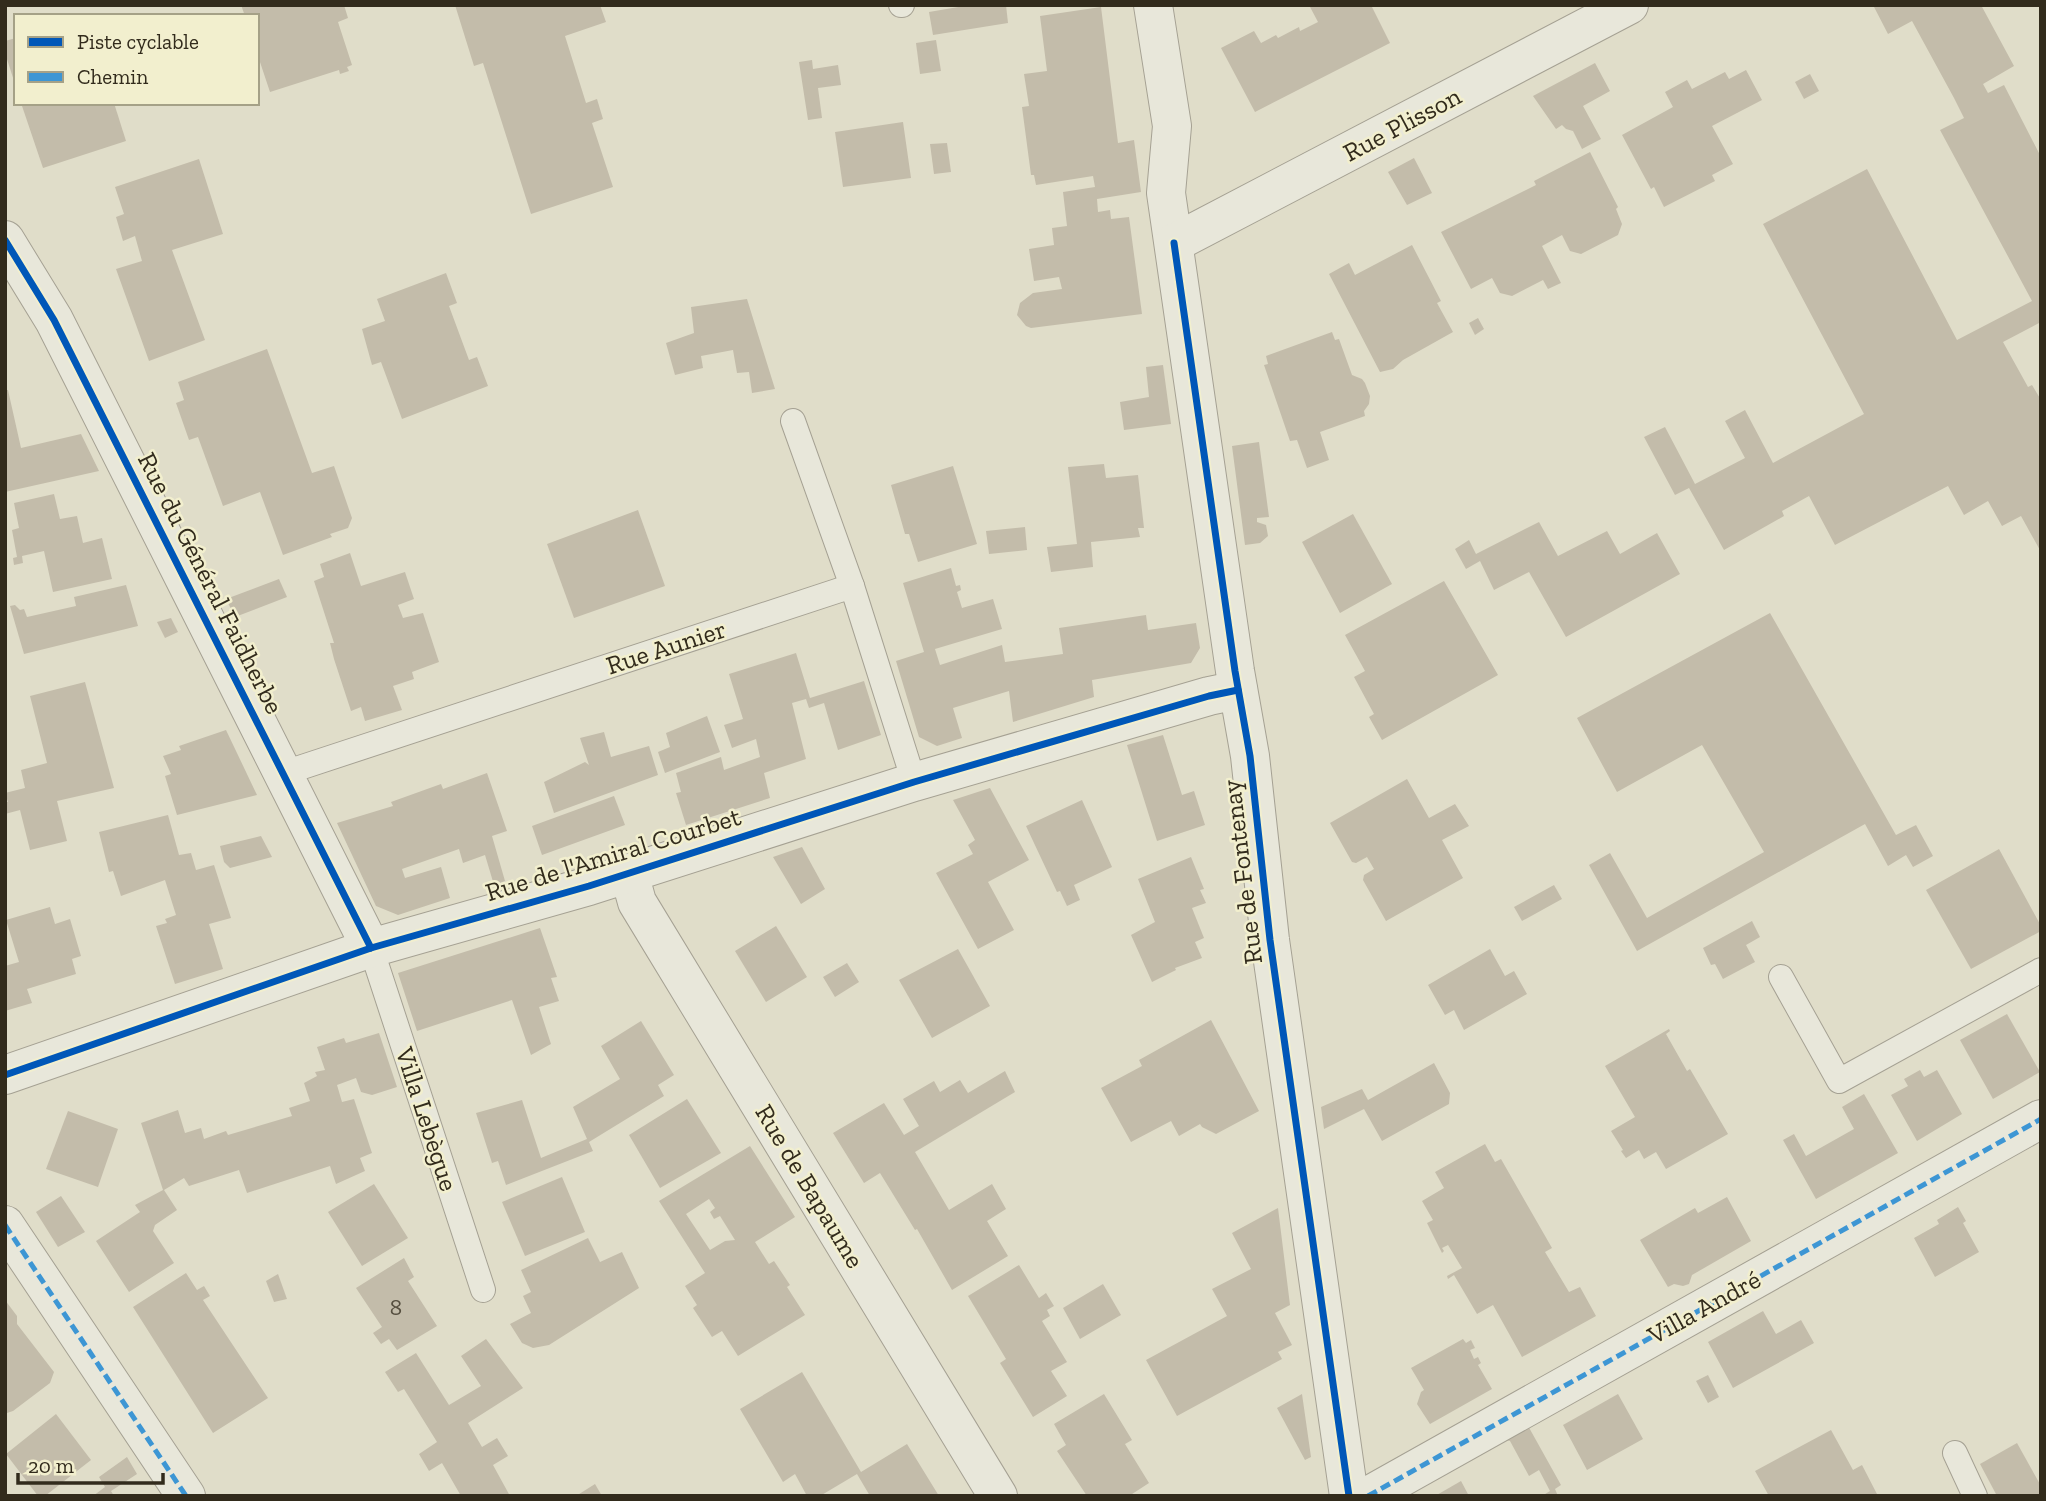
<svg xmlns="http://www.w3.org/2000/svg" width="2046" height="1501" font-family="'Zilla Slab',serif">
  <rect width="100%" height="100%" fill="#e0ddc9"/>
  <!-- building -->
  <g fill="#c3bcaa" fill-rule="evenodd">
    <polygon points="241,5 344,5 348,18 338,22 352,65 347,67 349,71 340,74 339,70 270,92 257,53 257,16 245,16"/>
    <polygon points="455,5 600,5 606,22 565,36 586,103 597,99 603,119 592,123 613,187 531,214 483,63 474,66"/>
    <polygon points="970,5 1006,5 1008,23 933,35 929,12"/>
    <polygon points="1309,5 1371,5 1390,43 1255,112 1221,48 1254,31 1261,43 1276,35 1278,38 1299,27 1300,31 1318,22"/>
    <polygon points="1873,5 1981,5 2014,66 1983,84 1988,93 2004,85 2041,157 2041,322 2003,342 2028,387 2032,385 2041,400 2041,552 2021,516 2002,526 1988,501 1964,515 1948,486 1835,545 1809,496 1782,511 1784,516 1724,550 1689,488 1675,495 1644,437 1665,427 1695,484 1745,458 1725,421 1745,410 1773,463 1864,414 1763,224 1867,169 1957,340 2032,301 1940,130 1964,118 1954,98 1912,21 1888,34"/>
    <polygon points="1101,7 1118,143 1134,140 1141,192 1097,199 1098,212 1110,210 1111,219 1129,217 1142,314 1031,328 1026,326 1017,315 1020,303 1033,293 1062,289 1059,277 1034,281 1029,249 1054,245 1052,228 1067,226 1063,192 1095,187 1093,176 1036,185 1034,175 1031,175 1022,107 1029,106 1024,74 1047,71 1040,16"/>
    <polygon points="16,38 16,84 15,84 5,53 5,41"/>
    <polygon points="936,40 941,71 920,74 916,43"/>
    <polygon points="812,60 813,69 838,65 841,85 818,88 822,118 808,120 799,62"/>
    <polygon points="1595,63 1610,91 1583,106 1601,139 1582,149 1573,131 1566,129 1562,125 1556,129 1533,96"/>
    <polygon points="1746,70 1762,100 1712,126 1733,164 1712,175 1715,181 1664,207 1654,187 1651,189 1622,135 1673,107 1665,92 1687,80 1692,89 1725,72 1729,79"/>
    <polygon points="1810,74 1819,91 1804,99 1795,82"/>
    <polygon points="21,103 114,103 126,141 43,168"/>
    <polygon points="903,122 911,178 843,187 835,132"/>
    <polygon points="947,143 951,172 934,174 930,144"/>
    <polygon points="1590,152 1618,207 1616,209 1622,224 1618,235 1581,254 1570,251 1562,235 1542,246 1561,283 1548,289 1543,280 1512,296 1500,293 1492,278 1471,289 1441,232 1536,185 1534,181"/>
    <polygon points="1414,158 1432,193 1407,205 1388,172"/>
    <polygon points="199,159 223,234 172,250 205,340 149,361 116,269 142,261 135,236 123,241 116,217 124,214 115,187"/>
    <polygon points="1412,245 1441,301 1437,303 1453,332 1403,360 1393,369 1380,372 1329,274 1349,263 1355,275"/>
    <polygon points="446,273 457,303 449,306 469,360 477,357 488,386 402,419 381,362 372,365 362,329 385,321 377,299"/>
    <polygon points="747,299 775,389 752,393 749,372 737,373 733,350 701,356 703,368 675,375 666,343 694,333 691,307"/>
    <polygon points="1478,318 1484,329 1475,335 1469,323"/>
    <polygon points="1332,332 1335,340 1339,339 1352,375 1362,379 1365,383 1370,396 1369,404 1364,411 1365,416 1320,432 1329,460 1307,468 1297,440 1290,441 1264,365 1268,364 1266,356"/>
    <polygon points="267,349 312,473 334,466 352,518 348,528 330,534 332,537 283,555 260,492 223,506 198,437 189,440 176,403 184,400 178,382"/>
    <polygon points="1163,365 1171,424 1124,430 1120,402 1149,397 1146,367"/>
    <polygon points="5,390 8,390 21,448 81,434 99,471 5,492"/>
    <polygon points="1259,442 1269,517 1257,518 1257,522 1266,525 1268,536 1260,543 1245,545 1232,446"/>
    <polygon points="1104,464 1106,478 1138,475 1144,528 1138,528 1140,537 1091,542 1093,567 1051,572 1047,547 1077,544 1068,467"/>
    <polygon points="953,466 977,544 918,562 909,534 905,534 891,485"/>
    <polygon points="54,494 60,519 77,516 83,543 102,538 112,579 53,592 44,551 22,556 23,563 14,565 13,558 17,557 12,530 19,528 14,503"/>
    <polygon points="638,510 665,586 574,618 547,544"/>
    <polygon points="1353,514 1392,584 1340,613 1302,542"/>
    <polygon points="1539,522 1558,556 1607,531 1620,554 1657,533 1680,574 1566,637 1529,572 1494,590 1480,561 1466,569 1455,549 1469,540 1476,554"/>
    <polygon points="1025,527 1027,550 989,554 986,531"/>
    <polygon points="350,553 361,586 405,572 414,599 398,605 403,618 423,613 439,662 412,672 414,679 393,686 402,710 365,721 361,707 351,711 334,659 330,643 334,643 314,581 324,577 320,564"/>
    <polygon points="951,568 956,586 960,585 961,590 957,592 962,608 993,599 1002,629 935,649 940,665 1002,645 1005,662 1063,654 1059,628 1146,615 1148,630 1196,623 1200,648 1191,663 1092,680 1094,697 1013,722 1009,691 953,708 962,738 937,746 919,737 896,661 924,652 903,583"/>
    <polygon points="279,579 287,597 235,617 226,599"/>
    <polygon points="1444,581 1498,675 1382,740 1369,717 1374,714 1354,677 1365,671 1345,635"/>
    <polygon points="126,585 138,626 24,654 10,606 15,605 20,610 24,609 27,617 76,606 74,597"/>
    <polygon points="1770,613 1896,835 1916,825 1933,856 1913,867 1906,855 1888,866 1865,824 1637,951 1589,865 1610,853 1647,918 1764,852 1702,745 1617,792 1577,718"/>
    <polygon points="171,618 178,632 165,638 157,622"/>
    <polygon points="796,653 810,698 864,681 881,735 838,750 824,703 809,708 806,699 792,703 806,759 764,773 770,798 686,825 676,793 681,792 676,773 721,757 724,770 760,757 756,739 732,748 724,725 743,719 729,674"/>
    <polygon points="85,682 114,788 57,801 67,841 30,850 20,810 5,814 5,802 8,802 5,793 25,788 21,770 47,763 30,696"/>
    <polygon points="707,716 720,752 665,773 658,752 670,747 666,733"/>
    <polygon points="226,730 257,795 177,815 165,776 171,774 163,756 181,750 179,746"/>
    <polygon points="604,732 611,757 649,746 658,775 554,813 544,782 585,762 589,765 580,738"/>
    <polygon points="1163,735 1182,795 1194,791 1205,825 1157,841 1127,745"/>
    <polygon points="487,773 507,831 492,836 505,881 494,885 485,855 463,863 459,849 402,869 405,878 441,867 450,898 398,915 376,906 337,823 393,806 391,802 441,784 443,789"/>
    <polygon points="1407,779 1429,818 1455,804 1469,826 1442,840 1463,878 1386,921 1363,880 1364,875 1374,869 1367,857 1356,863 1352,862 1330,823"/>
    <polygon points="990,788 1029,860 988,882 1014,930 978,949 936,873 973,854 968,845 975,840 953,800"/>
    <polygon points="614,796 625,825 542,855 532,826"/>
    <polygon points="1082,800 1112,867 1074,885 1080,900 1067,906 1060,891 1057,892 1026,826"/>
    <polygon points="168,815 179,855 191,853 196,870 214,865 231,918 209,924 223,969 175,984 156,926 167,923 165,919 176,915 165,880 121,896 113,871 109,872 99,832"/>
    <polygon points="261,836 272,857 230,868 224,862 220,846"/>
    <polygon points="802,847 825,889 801,904 773,857"/>
    <polygon points="1999,849 2041,926 2041,931 1971,969 1926,890"/>
    <polygon points="1191,857 1204,889 1200,890 1206,903 1192,908 1204,938 1195,942 1202,958 1175,968 1176,970 1152,982 1131,935 1155,922 1138,879"/>
    <polygon points="1554,885 1562,899 1522,921 1514,907"/>
    <polygon points="50,907 55,924 70,919 81,956 72,959 76,974 27,989 32,1003 5,1011 5,966 19,962 6,920"/>
    <polygon points="1752,921 1760,937 1746,945 1755,962 1723,979 1715,964 1711,965 1703,948"/>
    <polygon points="776,926 807,977 766,1002 735,951"/>
    <polygon points="540,928 557,977 551,978 559,1001 539,1007 551,1044 531,1055 512,1000 417,1031 398,973"/>
    <polygon points="958,949 990,1006 932,1038 899,980"/>
    <polygon points="1490,949 1505,976 1514,971 1527,994 1464,1030 1454,1010 1445,1015 1428,985"/>
    <polygon points="847,963 859,982 835,997 823,977"/>
    <polygon points="2007,1014 2040,1072 1993,1099 1960,1040"/>
    <polygon points="1211,1020 1259,1111 1216,1134 1202,1127 1200,1124 1179,1136 1171,1121 1131,1142 1101,1088 1142,1066 1139,1060"/>
    <polygon points="641,1021 674,1075 658,1085 664,1096 589,1142 593,1151 506,1185 498,1161 492,1163 476,1113 522,1100 541,1158 587,1139 573,1107 620,1079 601,1046"/>
    <polygon points="1669,1029 1670,1031 1666,1034 1687,1071 1690,1069 1728,1134 1666,1169 1656,1152 1644,1159 1639,1150 1626,1158 1621,1151 1623,1150 1611,1131 1635,1117 1605,1066"/>
    <polygon points="379,1033 397,1087 372,1095 361,1092 356,1078 337,1085 342,1102 354,1099 372,1153 360,1158 365,1171 336,1184 330,1166 247,1193 239,1170 189,1186 184,1178 164,1190 177,1210 155,1225 153,1231 174,1263 129,1292 96,1241 140,1212 135,1205 163,1190 141,1123 178,1110 185,1133 201,1128 204,1139 226,1131 228,1135 292,1116 289,1108 310,1101 304,1083 317,1076 315,1072 325,1070 317,1047 344,1038 346,1043"/>
    <polygon points="1434,1063 1450,1093 1449,1104 1382,1141 1364,1109 1324,1129 1321,1107 1362,1089 1368,1100"/>
    <polygon points="1920,1070 1924,1077 1937,1070 1962,1114 1917,1141 1891,1095 1908,1086 1904,1079"/>
    <polygon points="1005,1071 1015,1092 915,1152 949,1210 992,1184 1006,1209 987,1221 1008,1256 952,1290 917,1229 915,1230 880,1173 864,1183 833,1133 884,1103 904,1135 919,1126 903,1099 934,1081 940,1092 960,1080 968,1093"/>
    <polygon points="1864,1094 1898,1153 1816,1199 1783,1140 1794,1134 1806,1156 1854,1129 1842,1107"/>
    <polygon points="687,1099 721,1153 660,1188 629,1135"/>
    <polygon points="68,1111 118,1129 98,1187 46,1169"/>
    <polygon points="1485,1144 1495,1162 1501,1159 1552,1248 1545,1252 1569,1292 1580,1287 1596,1316 1522,1357 1493,1305 1477,1314 1454,1275 1448,1279 1447,1276 1462,1268 1448,1245 1442,1248 1444,1251 1442,1253 1427,1223 1433,1220 1422,1201 1444,1188 1435,1172"/>
    <path d="M750 1146 795 1217 755 1242 769 1264 774 1261 790 1285 787 1287 805 1315 738 1356 722 1331 712 1337 693 1308 697 1305 685 1286 705 1273 659 1201ZM709 1199 715 1208 710 1212 714 1219 720 1216 735 1240 725 1241 710 1250 686 1214Z"/>
    <polygon points="562,1177 585,1232 525,1256 502,1202"/>
    <polygon points="374,1184 408,1238 362,1266 328,1212"/>
    <polygon points="61,1196 85,1232 58,1247 36,1212"/>
    <polygon points="1727,1197 1751,1241 1692,1275 1689,1284 1683,1286 1674,1284 1668,1287 1640,1240 1695,1208 1698,1213"/>
    <polygon points="1958,1207 1966,1221 1963,1223 1979,1252 1935,1277 1914,1238 1939,1224 1937,1220"/>
    <polygon points="1278,1208 1290,1305 1275,1313 1292,1345 1278,1352 1282,1359 1177,1416 1146,1360 1227,1316 1212,1289 1251,1269 1232,1233"/>
    <polygon points="588,1238 600,1262 622,1252 639,1288 549,1345 533,1348 522,1343 510,1324 531,1313 523,1296 531,1292 521,1270"/>
    <polygon points="404,1258 414,1277 408,1281 437,1326 397,1350 389,1339 381,1344 373,1333 382,1327 356,1288"/>
    <polygon points="1019,1265 1039,1298 1046,1293 1054,1306 1047,1310 1050,1316 1042,1321 1067,1362 1051,1371 1067,1396 1033,1417 1000,1363 1006,1359 968,1296"/>
    <polygon points="186,1273 197,1290 204,1286 210,1296 203,1300 268,1398 213,1433 133,1307"/>
    <polygon points="278,1274 287,1299 274,1302 266,1281"/>
    <polygon points="1103,1284 1121,1315 1080,1339 1063,1308"/>
    <polygon points="5,1300 17,1316 17,1324 54,1372 50,1383 13,1411 7,1413"/>
    <polygon points="1763,1311 1776,1334 1801,1320 1814,1343 1733,1388 1708,1342"/>
    <polygon points="486,1339 523,1388 468,1423 482,1447 497,1438 508,1456 493,1465 510,1496 461,1496 442,1463 429,1471 419,1454 437,1442 404,1389 398,1392 385,1372 416,1353 449,1405 481,1386 461,1356"/>
    <polygon points="1463,1339 1466,1343 1471,1340 1475,1348 1470,1350 1474,1359 1478,1357 1481,1363 1478,1365 1492,1389 1430,1424 1417,1404 1421,1392 1424,1390 1411,1368"/>
    <polygon points="802,1372 861,1472 907,1444 939,1496 870,1496 857,1474 820,1496 807,1496 795,1474 783,1482 740,1409"/>
    <polygon points="1708,1375 1719,1397 1708,1403 1696,1381"/>
    <polygon points="1104,1394 1132,1440 1125,1444 1149,1483 1129,1496 1087,1496 1057,1451 1066,1445 1054,1424"/>
    <polygon points="1302,1394 1311,1457 1305,1460 1277,1408"/>
    <polygon points="1618,1394 1643,1439 1587,1470 1563,1425"/>
    <polygon points="56,1414 91,1460 45,1496 38,1496 6,1454"/>
    <polygon points="1527,1424 1561,1485 1555,1489 1558,1496 1542,1496 1550,1491 1539,1470 1529,1476 1510,1441 1495,1437"/>
    <polygon points="1831,1430 1853,1470 1862,1465 1878,1496 1769,1496 1755,1471"/>
    <polygon points="2017,1443 2041,1486 2041,1496 1997,1496 1980,1464"/>
    <polygon points="127,1457 137,1474 111,1491 114,1496 93,1496 105,1487 99,1477"/>
    <polygon points="1461,1481 1469,1496 1435,1496"/>
    <polygon points="595,1484 602,1496 576,1496"/>
  </g>
  <g fill="none" stroke-linecap="round" stroke-linejoin="round">
    <defs>
      <g id="service">
        <polyline points="901,5 902,5"/>
        <polyline points="793,421 852,586"/>
        <polyline points="284,773 852,586 914,782"/>
        <polyline points="371,948 483,1290"/>
        <polyline points="1781,977 1839,1081 2041,970"/>
        <polyline points="1955,1453 1975,1496"/>
      </g>
      <g id="minor">
        <polyline points="5,240 54,320 371,948"/>
        <polyline points="629,873 637,902 998,1496"/>
        <polyline points="5,1075 371,948 589,886 914,782 1209,696 1238,690"/>
        <polyline points="5,1225 186,1496"/>
        <polyline points="1368,1496 2041,1119"/>
      </g>
      <g id="tertiary">
        <polyline points="1153,5 1172,126 1166,193 1235,671 1250,756 1270,940 1349,1496"/>
        <polyline points="1174,243 1629,5"/>
      </g>
    </defs>
    <!-- service casing -->
    <use href="#service" stroke="#a5a193" stroke-width="26"/>
    <!-- minor casing -->
    <use href="#minor" stroke="#a5a193" stroke-width="40"/>
    <!-- tertiary casing -->
    <use href="#tertiary" stroke="#a5a193" stroke-width="40"/>
    <!-- service -->
    <use href="#service" stroke="#e8e7da" stroke-width="24"/>
    <!-- minor -->
    <use href="#minor" stroke="#e8e7da" stroke-width="38"/>
    <!-- tertiary -->
    <use href="#tertiary" stroke="#e8e7da" stroke-width="38"/>
    <!-- quiet -->
    <g stroke="#3d96d4" stroke-width="5" stroke-dasharray="10 5" stroke-linecap="butt">
      <polyline points="5,1225 186,1496"/>
      <polyline points="1368,1496 2041,1119"/>
    </g>
    <defs>
      <g id="cycleway">
        <polyline points="5,240 54,320 371,948"/>
        <polyline points="1174,243 1235,671 1250,756 1270,940 1349,1496"/>
        <polyline points="5,1075 371,948 589,886 914,782 1209,696 1238,690"/>
      </g>
    </defs>
    <!-- cycleway casing -->
    <use href="#cycleway" stroke="#f2efce" stroke-width="11"/>
    <!-- cycleway -->
    <use href="#cycleway" stroke="#0057b8" stroke-width="7"/>
  </g>
  <g text-anchor="middle" stroke-width="5" stroke-linejoin="round" paint-order="stroke">
    <!-- number labels -->
    <g font-size="23" fill="#564f40">
      <text x="396" y="1315">8</text>
    </g>
    <!-- street labels -->
    <g font-size="26" fill="#322b1c" stroke="#f2efce">
      <text transform="translate(1402 124) rotate(-28)" y="9">Rue Plisson</text>
      <text transform="translate(211 583) rotate(63)" y="9">Rue du Général Faidherbe</text>
      <text transform="translate(666 647) rotate(-18)" y="9">Rue Aunier</text>
      <text transform="translate(613 854) rotate(-17)" y="9">Rue de l'Amiral Courbet</text>
      <text transform="translate(1242 872) rotate(-97)" y="9">Rue de Fontenay</text>
      <text transform="translate(427 1119) rotate(72)" y="9">Villa Lebègue</text>
      <text transform="translate(810 1186) rotate(59)" y="9">Rue de Bapaume</text>
      <text transform="translate(1704 1307) rotate(-29)" y="9">Villa André</text>
    </g>
  </g>
  <!-- border -->
  <rect width="2046" height="1501" fill="none" stroke="#322b1c" stroke-width="14"/>
  <!-- legend -->
  <rect x="14" y="14" width="245" height="91" fill="#f2efce" stroke="#a5a187" stroke-width="2"/>
  <rect x="28" y="37" width="35" height="10" fill="#0057b8" stroke="#a5a187" stroke-width="2"/>
  <text x="77" y="49" font-size="21" fill="#322b1c">Piste cyclable</text>
  <rect x="28" y="72" width="35" height="10" fill="#3d96d4" stroke="#a5a187" stroke-width="2"/>
  <text x="77" y="84" font-size="21" fill="#322b1c">Chemin</text>
  <!-- scale -->
  <path d="M18 1473v10h145v-10" fill="none" stroke="#322b1c" stroke-width="3.5"/>
  <text x="28" y="1473" font-size="21" fill="#322b1c" stroke="#f2efce" stroke-width="5" paint-order="stroke">20 m</text>
</svg>
